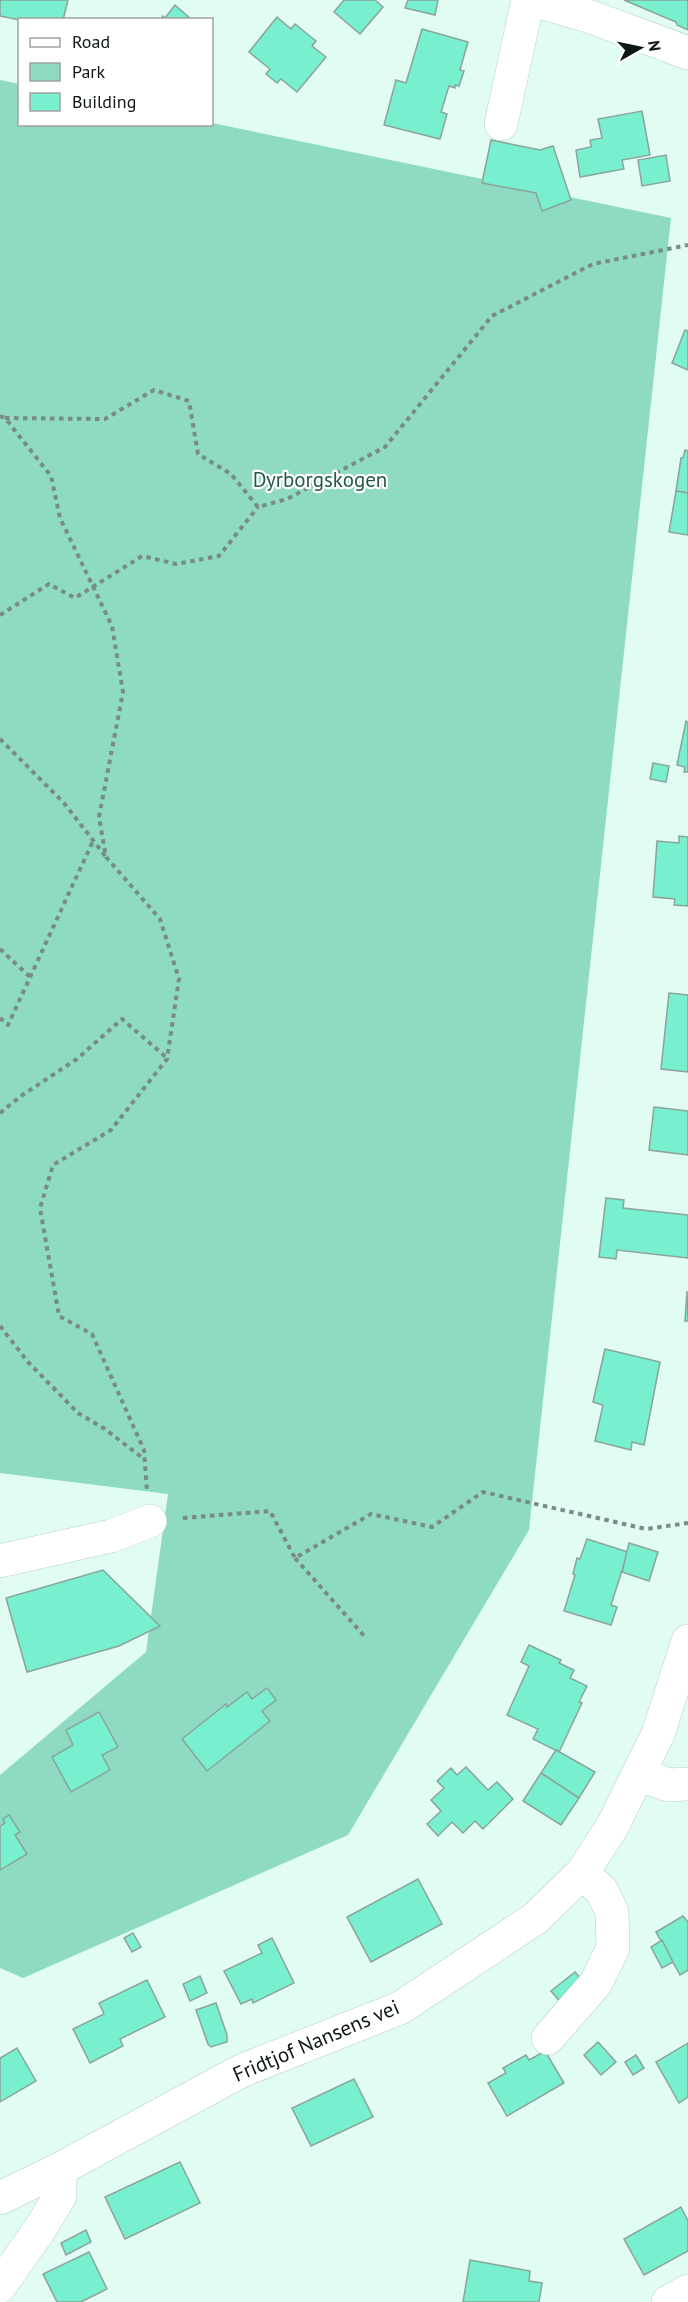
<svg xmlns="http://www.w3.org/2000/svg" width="688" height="2302" font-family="'PT Sans',sans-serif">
  <rect width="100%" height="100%" fill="#e1fcf3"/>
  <!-- green -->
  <polygon fill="#8edac2" points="0,80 19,84 20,124 212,123 671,218 529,1530 348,1835 23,1978 0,1968 0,1775 146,1652 168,1494 0,1473"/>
  <!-- building -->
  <g fill="#78efce" stroke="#8ba49b" stroke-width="1.5">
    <polygon points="0,0 68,0 63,20 20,20 0,16"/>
    <polygon points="344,0 375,0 383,7 360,34 334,12"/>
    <polygon points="408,0 438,0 435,15 405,8"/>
    <polygon points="624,0 688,0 688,30 677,25 676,22"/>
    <polygon points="175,5 192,20 160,20 163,16 165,18"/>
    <polygon points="277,17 291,29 295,24 316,41 312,46 326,57 297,92 281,79 277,83 266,74 270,69 249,52"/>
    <polygon points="422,29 468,42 460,70 464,71 459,86 455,85 455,88 449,86 441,112 447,114 440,139 384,125 396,80 406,83"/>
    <polygon points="642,111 650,155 622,160 624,169 580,177 576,150 591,147 590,140 602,138 598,119"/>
    <polygon points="491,140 540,150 553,146 571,200 542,211 536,193 482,183"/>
    <polygon points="666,155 670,181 642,186 638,160"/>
    <polygon points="685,330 688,331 688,370 672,363"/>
    <polygon points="685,450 688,451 688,493 676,491 681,458 683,458"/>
    <polygon points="676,491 688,493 688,535 669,532"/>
    <polygon points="686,721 688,722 688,772 684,772 685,767 677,765"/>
    <polygon points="653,763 669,766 666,782 650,779"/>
    <polygon points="679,836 688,837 688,906 674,905 675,899 653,897 657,841 679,843"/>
    <polygon points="669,993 688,995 688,1072 661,1069"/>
    <polygon points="654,1107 688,1111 688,1155 649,1150"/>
    <polygon points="606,1198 624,1200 623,1208 688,1215 688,1258 617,1250 616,1259 599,1257"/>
    <polygon points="687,1291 688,1321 685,1321"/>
    <polygon points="605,1349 660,1362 644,1445 632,1442 631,1450 595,1441 603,1405 593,1402"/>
    <polygon points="587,1539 628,1552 611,1605 617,1607 611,1625 564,1611 575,1575 573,1574 577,1558 580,1559"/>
    <polygon points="629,1543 658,1552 649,1581 622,1572"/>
    <polygon points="103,1570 160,1626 119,1646 27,1672 6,1598"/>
    <polygon points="529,1645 561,1660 559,1663 574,1670 570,1678 587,1686 579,1702 582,1703 559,1752 533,1739 538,1729 507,1715 529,1666 521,1662"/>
    <polygon points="267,1688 276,1700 262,1711 270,1721 207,1771 182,1739 226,1704 227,1707 247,1692 252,1699"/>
    <polygon points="99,1712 118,1747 102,1755 110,1770 71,1792 52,1757 73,1745 66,1730"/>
    <polygon points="556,1750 595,1772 579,1798 541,1773"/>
    <polygon points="466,1767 488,1790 497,1782 513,1799 483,1829 475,1821 463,1833 452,1822 438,1836 427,1824 441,1811 431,1800 444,1788 437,1781 451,1768 457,1775"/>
    <polygon points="541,1773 579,1798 561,1825 523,1801"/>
    <polygon points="9,1815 20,1832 15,1835 27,1854 0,1870 0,1826 5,1823 3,1819"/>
    <polygon points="418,1879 442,1924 371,1962 347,1917"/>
    <polygon points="683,1916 688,1922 688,1970 680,1975 656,1932"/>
    <polygon points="133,1933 141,1947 132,1952 124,1938"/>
    <polygon points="272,1938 294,1983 253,2003 252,1999 241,2004 224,1971 262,1953 258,1945"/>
    <polygon points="662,1940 673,1962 662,1968 651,1947"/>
    <polygon points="575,1972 587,1986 563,2005 551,1991"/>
    <polygon points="200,1976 207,1993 190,2001 183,1984"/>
    <polygon points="147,1980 165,2017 120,2039 123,2046 90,2063 73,2029 104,2014 99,2003"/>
    <polygon points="216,2003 227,2035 227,2042 211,2047 208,2044 196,2010"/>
    <polygon points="598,2042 616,2062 601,2075 584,2055"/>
    <polygon points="688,2043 688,2097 679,2103 656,2062"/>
    <polygon points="17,2048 36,2081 0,2102 0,2058"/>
    <polygon points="545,2051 564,2083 507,2116 488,2083 506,2073 503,2068 526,2055 529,2060"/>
    <polygon points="636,2055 644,2068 633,2075 625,2062"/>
    <polygon points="354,2079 373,2117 311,2146 292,2108"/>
    <polygon points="180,2162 200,2203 125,2239 105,2197"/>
    <polygon points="681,2207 688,2221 688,2251 644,2275 624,2239"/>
    <polygon points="86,2230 91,2242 66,2255 61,2243"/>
    <polygon points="89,2252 107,2289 81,2302 57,2302 43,2274"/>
    <polygon points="470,2260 530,2271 529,2281 542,2283 539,2302 463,2302"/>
  </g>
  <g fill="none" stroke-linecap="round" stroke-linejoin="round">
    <defs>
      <g id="minor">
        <polyline points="533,0 591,17 688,53"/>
        <polyline points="501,124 528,0"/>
        <polyline points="0,1561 111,1536 150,1521"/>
        <polyline points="639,1775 669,1785 688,1784"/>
        <polyline points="548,2038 596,1983 613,1948 612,1912 602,1891 582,1873"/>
        <polyline points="0,2198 60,2169 241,2071 400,2008 536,1918 582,1873 612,1827 658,1734 688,1641"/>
        <polyline points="0,2286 40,2229 60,2196 60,2169"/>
        <polyline points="668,2302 688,2291"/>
      </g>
    </defs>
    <!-- minor casing -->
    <use href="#minor" stroke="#b7d1c8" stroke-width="34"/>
    <!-- path -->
    <g stroke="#798b85" stroke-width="4" stroke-dasharray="4.5 4.5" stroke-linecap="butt">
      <polyline points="0,416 5,418 51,476 60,518 112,626 123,692 99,817 106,857 160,919 179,979 167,1059 111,1130 53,1165 40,1208 59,1316 92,1334 144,1450 147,1491"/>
      <polyline points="5,418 105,419 154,390 189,401 198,454 231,474 258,507 287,499 385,447 492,316 593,264 688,245"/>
      <polyline points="0,615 49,584 75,598 142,556 176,564 219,556 258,507"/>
      <polyline points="0,739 64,803 106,857"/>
      <polyline points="0,949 30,977"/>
      <polyline points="0,1018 8,1025 93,841"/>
      <polyline points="0,1113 21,1096 77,1059 122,1019 167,1058"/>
      <polyline points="0,1326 28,1362 78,1413 105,1429 144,1459"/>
      <polyline points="183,1518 270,1511 295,1558 371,1514 432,1527 483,1492 646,1529 688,1523"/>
      <polyline points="295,1558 366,1638"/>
    </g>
    <!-- minor -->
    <use href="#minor" stroke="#fff" stroke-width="33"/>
  </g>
  <g text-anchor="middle" stroke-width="4.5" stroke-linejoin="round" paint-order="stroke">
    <!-- park labels -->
    <g font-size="21" fill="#25584a" stroke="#fff">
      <text x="320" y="487">Dyrborgskogen</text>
    </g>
    <!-- street labels -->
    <g font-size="21" fill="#0e1714" stroke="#fff">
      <text transform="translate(316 2041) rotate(-23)" y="7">Fridtjof Nansens vei</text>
    </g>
  </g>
  <!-- legend -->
  <rect x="18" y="18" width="195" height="108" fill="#ffffff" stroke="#9fa2a1" stroke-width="1.5"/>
  <rect x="30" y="38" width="30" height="9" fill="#ffffff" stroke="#9fa2a1" stroke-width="1.5"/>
  <text x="72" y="48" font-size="18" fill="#0e1714">Road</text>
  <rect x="30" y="63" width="30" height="18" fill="#8edac2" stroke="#9fa2a1" stroke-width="1.5"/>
  <text x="72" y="78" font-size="18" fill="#0e1714">Park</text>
  <rect x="30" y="93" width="30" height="18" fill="#78efce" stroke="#9fa2a1" stroke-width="1.5"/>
  <text x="72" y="108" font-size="18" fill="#0e1714">Building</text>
  <!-- north arrow -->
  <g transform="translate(640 48) rotate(81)" stroke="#ffffff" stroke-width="4.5" paint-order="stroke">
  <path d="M0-4.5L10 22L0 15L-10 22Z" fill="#0e1714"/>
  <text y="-9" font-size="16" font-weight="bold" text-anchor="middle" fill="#0e1714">N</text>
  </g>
</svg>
